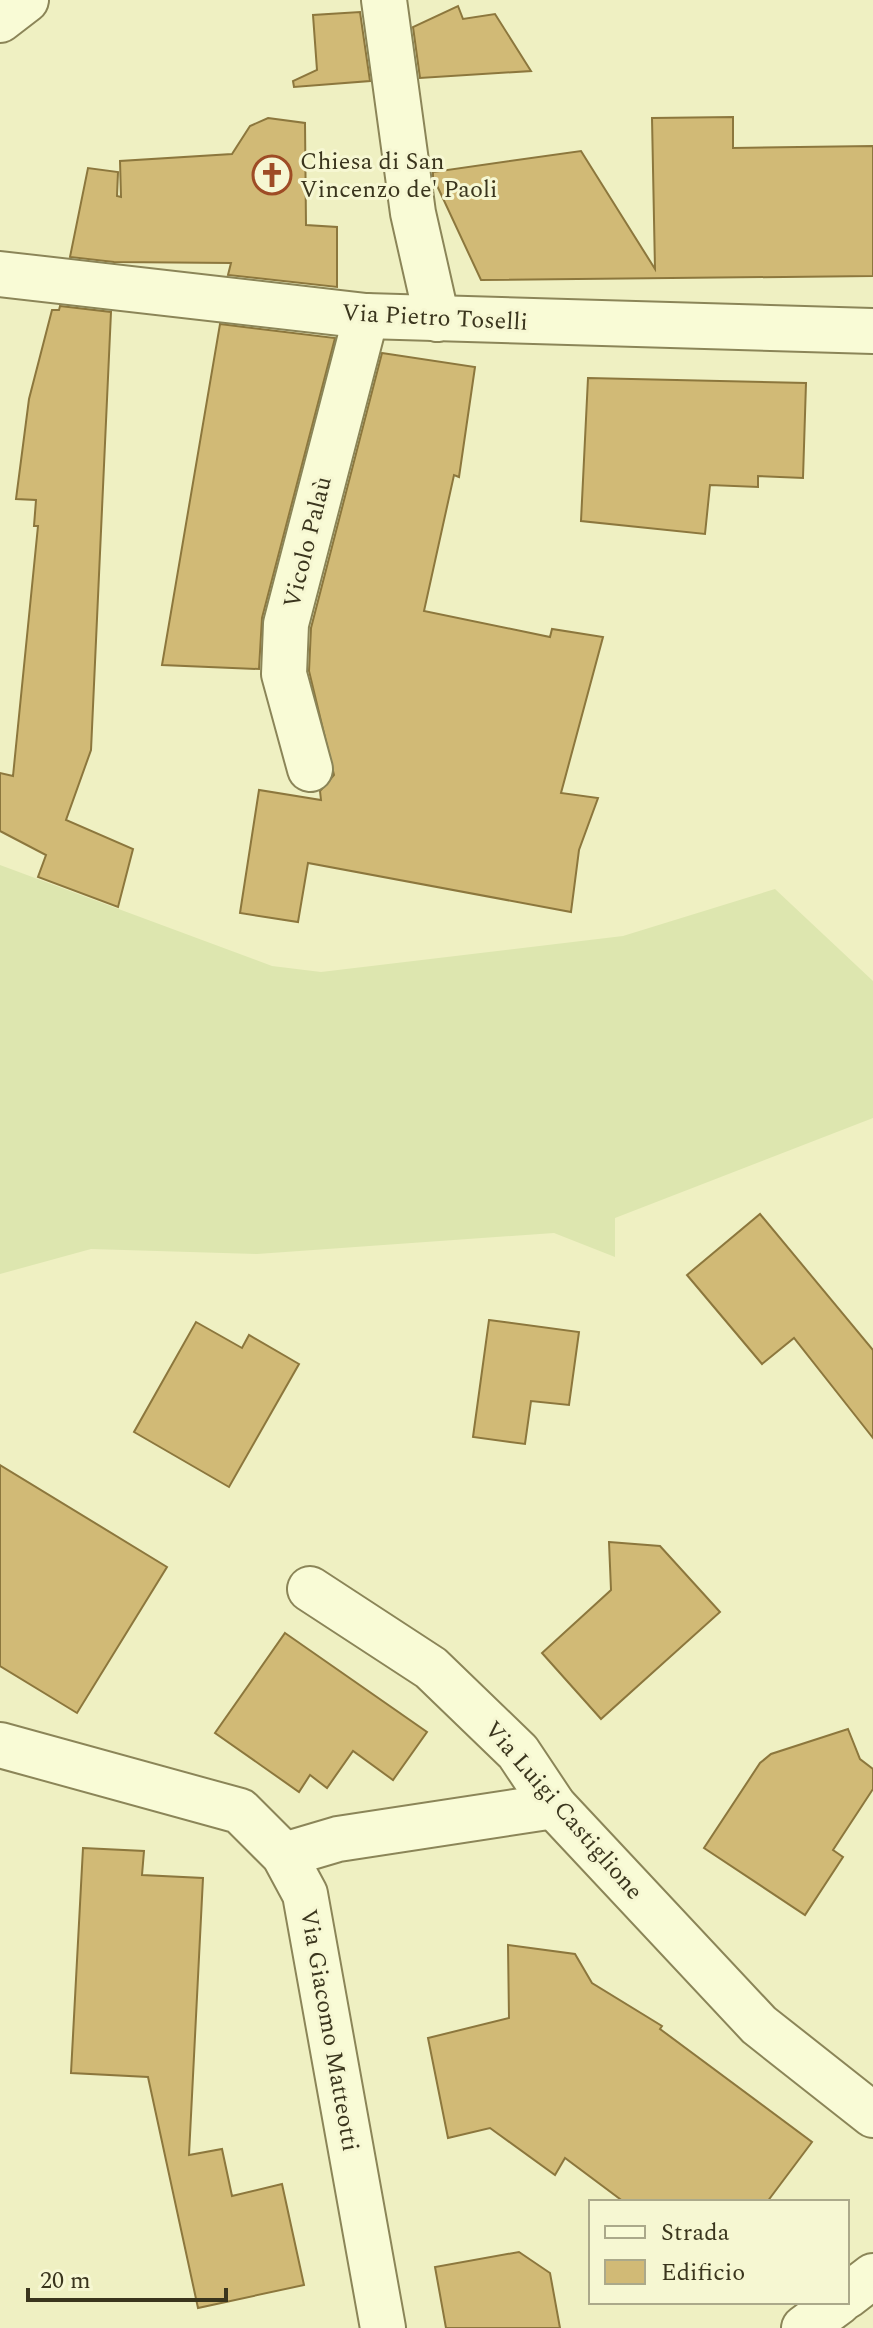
<svg xmlns="http://www.w3.org/2000/svg" width="873" height="2328" font-family="Spectral,serif">
  <rect width="100%" height="100%" fill="#eff0c2"/>
  <!-- farmland -->
  <polygon fill="#dde6af" points="0,865 272,966 321,972 623,936 775,889 873,981 873,1118 615,1218 615,1257 554,1233 257,1254 91,1249 0,1274"/>
  <!-- building -->
  <g fill="#d1ba76" stroke="#8c773d" stroke-width="2">
    <polygon points="458,6 463,19 495,14 531,71 420,78 413,27"/>
    <polygon points="360,12 370,81 294,87 293,81 317,70 313,15"/>
    <polygon points="733,117 733,148 873,146 873,276 481,280 433,177 433,172 581,151 655,269 652,118"/>
    <polygon points="268,118 305,123 306,225 337,227 337,287 228,275 231,263 114,262 70,257 88,168 118,172 117,196 121,197 120,161 232,154 250,126"/>
    <polygon points="60,306 111,312 91,750 66,820 133,849 118,907 38,877 46,855 0,831 0,773 13,776 38,526 34,526 36,500 16,499 29,399 52,310 59,310"/>
    <polygon points="220,324 335,338 262,618 259,669 162,665"/>
    <polygon points="382,353 475,367 459,477 454,475 424,611 550,637 552,629 603,637 561,793 598,798 579,850 571,912 308,863 298,922 240,913 259,790 321,800 320,791 334,775 309,671 311,628"/>
    <polygon points="588,378 806,383 803,478 758,476 758,487 710,485 705,534 581,521"/>
    <polygon points="760,1214 873,1350 873,1438 794,1338 762,1364 687,1275"/>
    <polygon points="489,1320 579,1332 569,1405 531,1401 525,1444 473,1437"/>
    <polygon points="196,1322 242,1348 249,1335 299,1364 229,1487 134,1432"/>
    <polygon points="0,1465 167,1567 77,1713 0,1666"/>
    <polygon points="609,1542 660,1546 720,1612 601,1719 542,1653 611,1590"/>
    <polygon points="285,1633 427,1732 393,1780 353,1751 327,1788 310,1775 299,1792 215,1733"/>
    <polygon points="848,1729 860,1759 873,1769 873,1789 833,1850 843,1857 805,1915 704,1848 760,1763 771,1754"/>
    <polygon points="83,1848 144,1851 142,1875 203,1878 189,2155 222,2149 232,2196 282,2184 304,2285 198,2308 148,2077 71,2073"/>
    <polygon points="508,1945 575,1954 592,1983 662,2026 660,2029 812,2142 767,2202 624,2202 565,2158 555,2175 490,2128 448,2138 428,2038 509,2018"/>
    <polygon points="519,2252 550,2273 560,2328 446,2328 435,2267"/>
  </g>
  <g fill="none" stroke-linecap="round" stroke-linejoin="round">
    <defs>
      <g id="minor">
        <polyline points="384,0 413,213 437,319"/>
        <polyline points="0,20 26,0"/>
        <polyline points="0,274 366,316 873,331"/>
        <polyline points="310,769 284,674 286,624 366,316"/>
        <polyline points="310,1589 431,1668 518,1752 554,1806 759,2025 873,2115"/>
        <polyline points="0,1745 240,1811 284,1855 305,1894 383,2328"/>
        <polyline points="284,1855 338,1839 554,1806"/>
        <polyline points="847,2296 873,2276"/>
        <polyline points="804,2328 839,2302"/>
      </g>
    </defs>
    <!-- minor casing -->
    <use href="#minor" stroke="#8b8558" stroke-width="48"/>
    <!-- minor -->
    <use href="#minor" stroke="#f9fbd6" stroke-width="44"/>
  </g>
  <!-- icons -->
  <defs>
    <symbol id="church-ring" viewBox="-11 -11 22 22"><circle r="9.5" fill="#f6f7d2" stroke="#9e4c25" stroke-width="1.5"/><path d="M-1.2-6h2.4v3.5h3.3v2.4h-3.3V6h-2.4V-.1h-3.3v-2.4h3.3Z" fill="#9e4c25"/></symbol>
  </defs>
  <g fill-rule="evenodd">
    <use href="#church-ring" x="250" y="153" width="44" height="44"/>
  </g>
  <g text-anchor="middle" stroke-width="6" stroke-linejoin="round" paint-order="stroke">
    <!-- poi labels -->
    <g font-size="24" fill="#3a351d" stroke="#f6f7d2" text-anchor="start">
      <text x="300" y="169">Chiesa di San<tspan x="300" dy="28">Vincenzo de' Paoli</tspan></text>
    </g>
    <!-- street labels -->
    <g font-size="24" fill="#3a351d" stroke="#f6f7d2">
      <text transform="translate(435 317) rotate(3)" y="8">Via Pietro Toselli</text>
      <text transform="translate(307 542) rotate(-76)" y="8">Vicolo Palaù</text>
      <text transform="translate(564 1810) rotate(49)" y="8">Via Luigi Castiglione</text>
      <text transform="translate(330 2030) rotate(80)" y="8">Via Giacomo Matteotti</text>
    </g>
  </g>
  <!-- legend -->
  <rect x="589" y="2200" width="260" height="104" fill="#f6f7d2" stroke="#aba98a" stroke-width="2"/>
  <rect x="605" y="2226" width="40" height="12" fill="#f9fbd6" stroke="#aba98a" stroke-width="2"/>
  <text x="661" y="2240" font-size="24" fill="#3a351d">Strada</text>
  <rect x="605" y="2260" width="40" height="24" fill="#d1ba76" stroke="#aba98a" stroke-width="2"/>
  <text x="661" y="2280" font-size="24" fill="#3a351d">Edificio</text>
  <!-- scale -->
  <path d="M28 2288v12h198v-12" fill="none" stroke="#3a351d" stroke-width="4"/>
  <text x="40" y="2288" font-size="24" fill="#3a351d" stroke="#f6f7d2" stroke-width="6" paint-order="stroke">20 m</text>
</svg>
